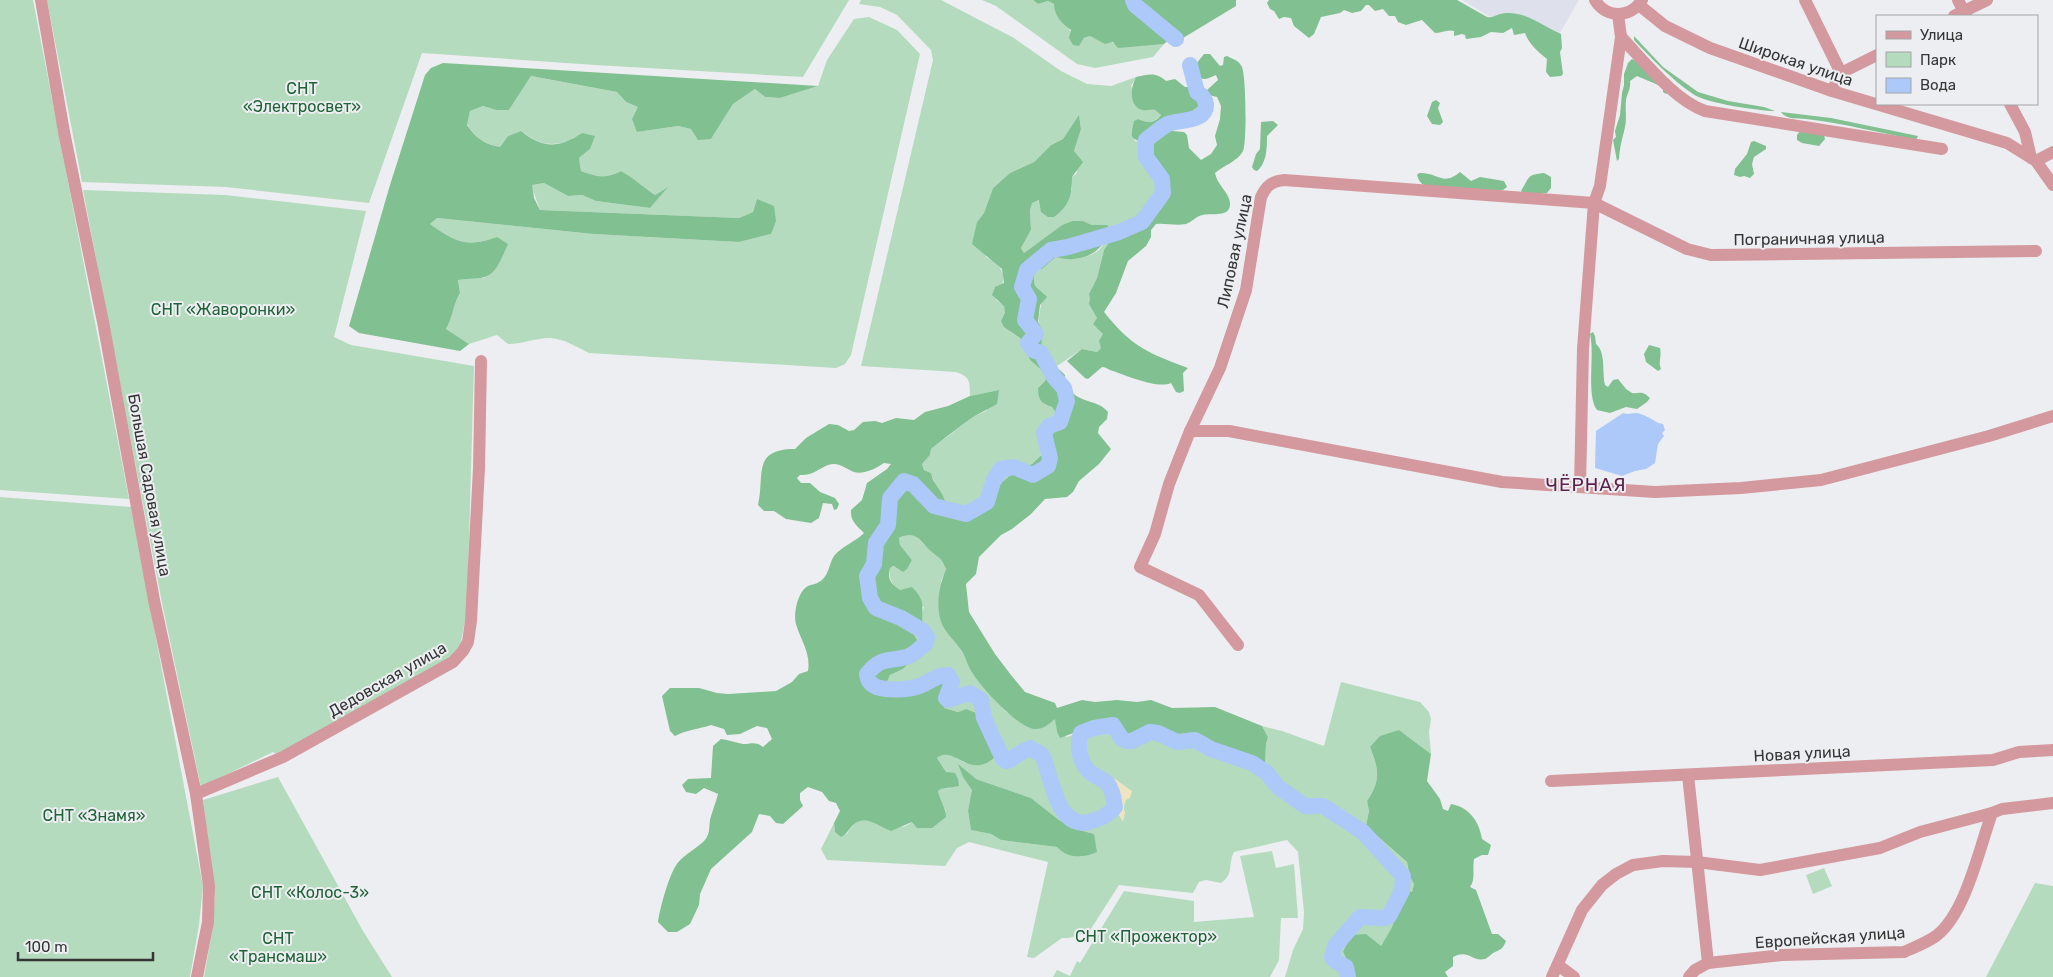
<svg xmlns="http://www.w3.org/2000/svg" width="2053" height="977" font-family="Rubik,sans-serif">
  <rect width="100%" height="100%" fill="#edeef1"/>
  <!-- built -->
  <polygon fill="#dee1eb" points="1462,0 1579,0 1557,38 1514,17 1489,16"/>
  <!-- green -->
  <g fill="#b5dbbe" fill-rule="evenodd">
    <polygon points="0,0 33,0 129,499 0,490"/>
    <polygon points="47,0 849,0 803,77 595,65 422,53 369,203 226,187 82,182"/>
    <path d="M861 0H941L1014 38 1061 71 1087 84 1111 86 1136 77 1131 86 1142 110H1155L1161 115C1154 123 1148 124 1138 119L1134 122 1131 132 1135 141 1143 142 1145 145 1141 149 1140 155 1143 159V163L1152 169 1163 172 1164 181 1150 198 1145 213 1140 219 1127 227 1121 229 1104 250 1097 278 1089 294 1097 318 1093 324 1104 334 1101 348 1097 352 1082 349 1057 366C1033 354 1037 316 1044 293L1036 290 1033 282 1034 271 1042 269 1056 257C1068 261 1090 259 1100 249 1102 246 1105 242 1107 239L1092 225 1083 221 1062 225 1024 253 1021 248 1031 230 1030 210 1031 203 1072 190V177L1077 173 1074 151 1081 129 1079 116 1063 139 1051 145 1034 162 1010 173 993 188 984 213 977 222 986 257C1008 269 1006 279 996 300L1004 305 1009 331 1020 338 1030 360 1047 375 1045 381 1038 388 1044 404 1052 407 1058 416 1048 437 1047 448 1032 464 1018 469 999 485 994 497 967 515 949 510C944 499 934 484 931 473L924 470 922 464 930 455 931 449 973 417 986 411 999 390 970 396C970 381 970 377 956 372L861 366 933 60 931 50 897 15 880 7 859 4Z"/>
    <path d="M982 0H1033L1038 4 1048 1 1054 4C1062 19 1071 31 1079 46L1084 38 1090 36C1111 47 1141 45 1164 44L1153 57 1095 68 1077 64 996 6Z"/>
    <path d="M869 17 897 30 920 54 851 355 845 364 836 368 589 353C577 347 564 339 551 338 539 337 522 344 508 344L497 335 469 344 446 329C453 316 453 306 460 293L458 280 471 277 485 278 497 237C465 248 456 242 430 224L437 218 593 234 739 242 771 234 757 199 753 212 739 218 540 210 531 185 544 183 568 196 582 195 596 201 650 208 666 188 655 195C643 187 634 178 621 171 605 179 598 177 581 171L579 158 590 149 582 133C559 148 543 148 521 131L508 136 500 147C484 144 476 138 467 124L470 111 483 106 496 110H509L531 76 617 92 626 102 638 107 637 132 678 126 691 129 711 139 733 104 755 89 765 97 780 98 818 86 827 60 854 19Z"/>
    <polygon points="83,190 225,195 366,211 334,337 351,345 474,366 467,610 458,658 283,757 273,752 201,787 163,608"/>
    <polygon points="0,497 131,507 203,886 199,925 190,977 0,977"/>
    <path d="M908 534 916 536 933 553 941 557 946 569 941 581 959 647 967 660 972 673 1005 711 1015 718H1056L1057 732 1067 737 1106 721H1117L1134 735 1151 728 1164 730 1180 738 1192 736 1205 738 1216 747 1248 757 1265 765 1266 744 1268 737 1262 726 1282 731 1324 746 1341 682 1420 702 1429 712 1431 719 1429 732 1431 754 1399 730 1370 747C1379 770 1381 780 1367 801L1369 811 1366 826 1407 862 1410 877 1414 884 1412 892 1406 891 1392 927 1381 946 1343 952 1352 969 1353 977H1285L1293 950 1303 929 1304 912 1298 852 1287 840 1234 852C1228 863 1234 875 1221 883L1206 880 1199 882 1193 893 1119 885 1089 932 1069 938H1062L1034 958 1027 957 1048 862 969 842 957 848 945 866 827 860 821 849 834 823 835 832 847 834C863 805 878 832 901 827 905 827 909 824 912 822 923 818 934 815 946 811L941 803 938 791 941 789 950 788 946 772 937 758C947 750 956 758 965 763L992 740 966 709 958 712 944 708 945 698 931 675 919 685 898 690 887 682 890 675 903 669 921 651 918 641 914 635 923 627 921 616 924 607C909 597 886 588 890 568L912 560 900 545 899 538ZM1107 776C1132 783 1123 803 1123 821L1118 813 1111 812C1117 803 1107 789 1100 781ZM976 779 1031 798 1059 820 1076 829 1094 834 1057 847 1001 840 991 834 971 830 968 811Z"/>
    <polygon points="278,777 363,931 392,977 204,977 212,932 215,897 203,800"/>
    <polygon points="1272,851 1276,868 1294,864 1298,918 1281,918 1279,960 1270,977 1053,977 1057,970 1070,976 1077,961 1080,963 1124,891 1194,901 1194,922 1254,917 1240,856"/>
    <polygon points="1824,868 1832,886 1813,894 1806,875"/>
    <polygon points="2035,883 2053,886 2053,977 1986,977"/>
  </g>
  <!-- forest -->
  <g fill="#80c091">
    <path d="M1033 0H1236V6L1183 38 1172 37 1164 44 1118 48 1113 42 1105 44 1090 36 1084 38 1079 46 1073 45 1069 38 1071 30C1062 24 1054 15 1054 4L1048 1 1038 4Z"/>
    <path d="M1269 0H1457L1487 17C1494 18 1499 13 1506 13 1527 12 1543 26 1561 34L1562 48 1560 52 1563 74 1561 76 1550 77 1546 72 1547 59C1538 52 1529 44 1525 33L1514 35 1512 28 1503 33 1491 32 1481 37 1466 39 1465 35 1462 34 1454 36V31C1448 29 1441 33 1435 33L1422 20 1406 25 1398 22 1395 16H1389L1383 9 1375 11 1369 5H1366L1361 11 1352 13 1344 10 1340 13 1321 17 1314 34 1309 38 1294 26 1291 18 1284 17 1279 19 1274 11 1270 9 1267 3Z"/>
    <path d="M1634 36 1663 67 1698 92 1728 101 1764 107 1775 111C1759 111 1705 103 1693 94 1671 79 1652 59 1634 40Z"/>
    <path d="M1204 54H1210L1220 66 1223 65 1224 57 1227 56C1232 59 1239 60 1242 67 1246 76 1247 143 1243 151 1238 161 1223 166 1215 173 1217 185 1229 192 1230 203 1231 218 1212 213 1203 215 1196 216 1192 222 1186 224 1176 226 1166 223 1156 224L1151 230V237L1146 246 1128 261 1116 293 1104 312C1132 347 1148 353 1188 368L1183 373 1184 391 1180 393 1176 392 1171 383C1158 389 1127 376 1113 371 1108 370 1107 367 1102 367L1088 379 1085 378 1067 361 1082 349 1097 352 1101 348 1099 341 1103 334 1093 324 1097 318 1089 304 1090 299 1089 294 1097 278 1104 250 1110 241 1115 238V231L1127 227 1141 219 1145 213 1150 198 1164 181 1163 172 1152 169 1142 163 1143 159 1140 153 1145 145 1143 142C1128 139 1131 134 1134 121L1138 119C1148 123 1154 124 1161 115L1155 110C1151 109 1146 111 1142 110 1128 106 1131 86 1136 77 1149 74 1156 72 1166 81L1175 79 1185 87H1200L1204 92 1201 105 1178 121 1173 120 1164 128 1172 131 1184 132 1187 135 1189 148 1201 160 1211 154 1217 145 1215 136 1220 119 1221 106 1217 97 1209 95 1206 91 1218 80 1216 75C1207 79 1203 82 1195 74L1196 64Z"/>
    <path d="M1632 59 1642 63 1670 92 1666 94 1663 92V87L1637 76 1630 81C1631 89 1627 93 1626 100 1625 108 1627 120 1625 127 1622 141 1620 144 1619 159L1617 161 1613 140 1616 137 1615 131 1620 115 1622 93 1624 85V74L1628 63Z"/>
    <path d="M443 63 818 86 780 98 765 97 755 89 733 104 711 139 698 140 691 129 678 126 637 132 632 119 638 107 626 102 617 92 531 76 509 110H496L483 106 470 111 467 125C476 138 484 144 500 147L508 136 521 131C543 149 559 148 582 133L595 136 590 149 579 158 581 171C598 177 605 179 621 171 634 178 643 187 655 195L668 187 650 208 596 201 582 195 568 196 544 183 532 185 534 198 540 210 739 218 753 212 757 199 774 206 776 221 771 234 739 242 593 234 437 218 430 224C456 242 465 248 497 237L508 244C502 256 498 272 485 277 481 279 466 278 458 280L460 293C453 305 453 317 446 329L469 344 460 351 359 333 349 326 390 185 425 75 431 68Z"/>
    <polygon points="1436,100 1440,103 1438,108 1443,122 1440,125 1432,124 1427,116 1432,102"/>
    <path d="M1781 112 1831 118 1918 136 1916 140C1880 133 1843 123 1806 119 1798 118 1786 120 1781 112Z"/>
    <path d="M1079 115 1081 129 1074 151 1083 162 1072 177C1072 196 1069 206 1054 217H1048L1041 212 1039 200 1032 203 1030 210 1031 230 1021 248 1024 253 1062 225 1073 221H1083L1092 225H1107L1110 228C1104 254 1080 264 1056 257L1042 269 1034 271C1033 291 1036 285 1047 297L1040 305 1038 322C1047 336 1038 343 1043 353 1047 362 1058 367 1065 375L1064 381C1067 386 1070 391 1075 395 1086 403 1099 401 1108 412L1107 419 1099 427 1098 433 1111 449 1099 464 1079 481 1073 492 1067 497 1045 499 1031 514 1012 529 1001 535 979 557 976 574 966 584 969 612 995 654 1011 675 1025 692 1055 703 1057 708 1082 700 1095 702 1117 700 1137 702 1151 700 1172 708 1215 707 1262 726 1268 737 1266 744 1265 766 1248 757 1216 747 1205 738 1192 736 1180 738 1164 730 1151 728 1134 735H1127L1116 721H1106L1060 738 1057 732 1055 719C1049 724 1044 729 1035 729 1018 728 983 689 973 674 968 667 966 657 961 650 954 639 942 630 940 618 936 601 940 584 946 569 941 558 942 560 933 553 920 543 918 529 899 538L900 545 912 560 907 569 903 572 894 566 890 568C887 579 891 584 900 590L912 587C928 603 920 607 923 627L914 635 918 641 921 651 903 669 890 675 887 682 898 690 919 685 941 670 947 676 952 689 945 698 944 708 958 712 966 709 976 713 978 722 992 740 995 757C969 781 954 744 937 758L946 772 955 773 958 779 959 786 941 789 938 791C940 801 946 808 946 817L932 828H917L912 822 891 831C878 826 866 814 853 825 848 830 847 834 841 837L835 832 834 823 840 811 836 803 829 801 822 792 808 787 800 793V800L803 806 783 824 776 823 770 816 759 814 752 832 711 869 700 894 699 905 690 924 677 932H668L658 922C660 908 668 879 675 867 681 856 695 850 704 841 710 835 709 828 710 820 712 811 716 803 718 794L704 788 696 794 686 792 682 785 688 779 711 778 713 746 721 739C728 740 738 743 743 744 751 744 756 741 763 747L772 739 767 728 757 726 740 734 727 735 724 729 711 725C699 729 686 730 675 736L670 731 662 696 670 688H699L717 693 728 694 776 691 792 682 799 674 808 671C811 653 801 641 796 624 793 614 798 591 808 586 814 584 817 584 822 580 829 574 829 564 834 556 842 546 855 542 864 533 857 526 850 521 851 510L862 500 867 483 887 469 891 464 884 463C877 468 863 475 854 472 846 469 839 461 828 465 818 469 812 476 800 475L797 478 801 483H810L820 492 835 498 839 504 837 509 834 510 832 504 823 503 819 518 811 523 786 519 774 511H764L758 505C765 476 751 449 795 449L806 438 829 424 838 425 849 431 854 430 863 422 875 421 882 423 896 418 914 420 925 412 948 406 970 396 999 390 997 404 973 417 950 434 931 449 930 455 922 464 924 470 931 473 933 480 942 494 949 510 967 515 994 497 999 485 1007 478 1018 469 1032 464 1047 449 1048 437 1058 416 1052 407C1041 404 1038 399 1038 388L1045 381 1047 375 1030 360 1020 338 1004 327 1001 321 1005 313 1004 306 992 295 995 287 1004 283 1002 269 972 244 977 222 984 213 993 188 1010 173 1034 162 1051 145 1063 139Z"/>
    <path d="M1273 121 1278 125 1267 136C1267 147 1267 163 1257 171L1254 170 1252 167 1256 154 1260 149 1261 122Z"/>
    <polygon points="1800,131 1824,135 1825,139 1819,146 1802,143 1797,140 1797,135"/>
    <polygon points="1754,141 1766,146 1766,149 1754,157 1752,164 1754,174 1750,178 1744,176 1740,177 1734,175 1735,169 1747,154 1751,142"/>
    <path d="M1460 172 1471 181 1480 177 1504 181 1507 187 1503 190H1450C1439 179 1423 196 1417 175L1419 173C1439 172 1442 187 1460 172Z"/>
    <path d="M1544 173 1551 177V188L1547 193 1524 194 1521 191C1530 177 1526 175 1544 173Z"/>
    <path d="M1593 332 1595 336 1596 344C1606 352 1602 372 1605 385L1608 387 1613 380 1618 379 1626 389 1632 393C1641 394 1641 390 1650 398L1647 402 1637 409 1626 407 1610 413 1597 410C1586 395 1595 355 1590 334Z"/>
    <path d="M1649 345 1660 348C1662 356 1658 362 1661 369L1658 371 1646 362 1644 354Z"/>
    <path d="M1399 730 1431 754 1427 781 1440 799 1443 809 1448 811 1451 804C1469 807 1479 821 1482 839L1491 845 1488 855H1482L1474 859C1472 870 1476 878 1470 887L1476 890 1492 934H1498L1506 941C1503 948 1502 949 1495 952 1491 954 1488 958 1485 959 1471 962 1469 949 1453 957V966L1445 972 1448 977H1353L1352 969 1343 952 1351 935 1366 934 1381 946 1392 927 1406 890 1412 892 1414 884 1410 877 1407 862 1366 826 1369 811 1367 801C1381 780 1379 770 1370 747L1380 736Z"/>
    <path d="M958 764 976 779 1031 798 1059 820 1076 829 1094 834 1097 852C1083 858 1068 859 1057 847L1001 840 991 834 971 830 968 811 972 790 963 777Z"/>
  </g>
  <!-- sand -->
  <path fill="#eee4bf" d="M1107 776C1117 778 1123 786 1132 791L1130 798 1126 800 1123 808 1125 812 1123 822 1118 813 1110 812 1115 807C1113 799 1106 787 1100 781Z"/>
  <!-- water -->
  <path fill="#acc9f9" d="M1623 413C1629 415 1630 413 1636 413 1641 413 1654 420 1658 423L1663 424 1665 430 1662 433 1664 436 1658 444 1655 463 1646 469 1635 471 1622 476 1595 468 1596 431Z"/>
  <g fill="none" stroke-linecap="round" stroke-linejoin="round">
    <!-- river -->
    <g stroke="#acc9f9" stroke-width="16">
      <polyline points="1133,0 1135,5 1176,39"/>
      <path d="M1190 65 1197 92C1202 95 1205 98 1206 104 1207 123 1179 119 1168 124 1160 128 1153 135 1146 140V157L1162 179 1163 193 1142 222 1119 232 1068 247 1051 250 1027 270 1022 287 1029 299 1025 320 1036 334 1028 343 1033 350 1041 353 1054 377 1064 388 1067 401 1060 422 1049 426 1044 433 1050 458 1048 466 1033 475 1014 467 1001 469 993 482 987 502 966 514 934 506 913 484 904 481 890 498 888 525 876 543 874 564 867 576 870 598 876 608 901 618 923 631 927 637 926 643C920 648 914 655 906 657 888 662 882 656 867 674 868 685 876 688 886 689 899 690 910 690 922 685 931 681 939 674 948 675L952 682 946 698 948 700 970 693 981 700 984 718 1003 759 1007 761C1015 758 1021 751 1030 748L1042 755C1052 775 1056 829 1088 822 1100 819 1107 816 1115 807 1114 800 1113 790 1108 784 1104 779 1096 777 1091 773 1080 764 1076 746 1081 733L1094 728 1113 725 1122 739 1127 741H1132L1150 732 1158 733 1177 742 1195 740 1211 749 1252 763 1267 773 1278 787 1305 806H1323L1363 832 1403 876 1402 891 1389 916 1385 918 1360 917 1335 946 1332 957 1335 961 1346 967 1348 977"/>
    </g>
    <!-- minor -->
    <g stroke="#d3999e" stroke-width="12">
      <polyline points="41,0 64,132 103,322 154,600 196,794 209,886 208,922 197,977"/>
      <path d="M1595 0C1606 19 1631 18 1642 0"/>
      <polyline points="1805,0 1841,73"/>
      <polyline points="1958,0 1966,16"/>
      <polyline points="1639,5 1665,26 1710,48 1832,91 2007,143 2036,161 2053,185"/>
      <polyline points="1954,16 1987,0"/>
      <path d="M1621 37C1644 61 1674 100 1705 111L1942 149"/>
      <polyline points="1832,91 1841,73 1877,55"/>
      <polyline points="2010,104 2025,132 2031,158"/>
      <polyline points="2036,161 2053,152"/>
      <polyline points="1190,431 1229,431 1502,482 1655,492 1741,488 1821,480 1989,436 2053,416"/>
      <polyline points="1580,487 1583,349 1594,203 1600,186 1621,37 1618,14"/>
      <path d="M1238 645 1199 595 1140 567 1155 534 1169 484 1190 431 1220 368 1246 290 1261 197C1266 186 1272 181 1284 180L1594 203 1687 249 1711 255 2036 251"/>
      <polyline points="1688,775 1708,963 1695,970 1689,977"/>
      <polyline points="1551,781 1993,760 2019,752 2053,750"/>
      <polyline points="196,794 283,757 453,662 463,651 468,642 471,621 479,468 481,361"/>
      <path d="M1708 963 1782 955 1904 952C1915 947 1926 943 1936 936 1966 913 1979 849 1992 813"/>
      <polyline points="1558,965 1574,977"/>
      <polyline points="1552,977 1582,910 1602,885 1616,874 1633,865 1663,861 1697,862 1760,870 1880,848 1920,832 1992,813 2002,809 2053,803"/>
    </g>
  </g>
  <g text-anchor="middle" stroke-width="4" stroke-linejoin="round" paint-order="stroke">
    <!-- street labels -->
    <g font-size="16" fill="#353536" stroke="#edeef1">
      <text transform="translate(1796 61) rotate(19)" y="6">Широкая улица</text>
      <text transform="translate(1809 238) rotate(-1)" y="6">Пограничная улица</text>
      <text transform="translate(1234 251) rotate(-78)" y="6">Липовая улица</text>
      <text transform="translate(150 485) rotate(80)" y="6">Большая Садовая улица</text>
      <text transform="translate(387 679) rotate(-30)" y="6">Дедовская улица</text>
      <text transform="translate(1802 753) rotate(-3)" y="6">Новая улица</text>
      <text transform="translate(1830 937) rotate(-4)" y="6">Европейская улица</text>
    </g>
    <!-- park labels -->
    <g font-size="16" fill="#1e6337" stroke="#edeef1">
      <text x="302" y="94">СНТ<tspan x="302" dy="18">«Электросвет»</tspan></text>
      <text x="223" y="315">СНТ «Жаворонки»</text>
      <text x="94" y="821">СНТ «Знамя»</text>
      <text x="310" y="898">СНТ «Колос-3»</text>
      <text x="1146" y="942">СНТ «Прожектор»</text>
      <text x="278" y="944">СНТ<tspan x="278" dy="18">«Трансмаш»</tspan></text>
    </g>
    <!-- quarter labels -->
    <g font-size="19" letter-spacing="1" fill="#5a234e" stroke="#edeef1">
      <text x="1586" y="491">ЧЁРНАЯ</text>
    </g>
  </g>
  <!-- legend -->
  <rect x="1876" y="15" width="162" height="90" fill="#edeef1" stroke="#a3a4a6"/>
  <rect x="1886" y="31" width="25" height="8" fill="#d3999e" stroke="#a3a4a6"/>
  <text x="1920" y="40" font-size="15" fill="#353536">Улица</text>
  <rect x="1886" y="52" width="25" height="15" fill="#b5dbbe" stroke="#a3a4a6"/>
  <text x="1920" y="65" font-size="15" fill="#353536">Парк</text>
  <rect x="1886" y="78" width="25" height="15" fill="#acc9f9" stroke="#a3a4a6"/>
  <text x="1920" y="90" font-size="15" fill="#353536">Вода</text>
  <!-- scale -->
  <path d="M18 952v8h135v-8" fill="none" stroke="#353536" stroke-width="2.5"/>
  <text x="25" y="952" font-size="15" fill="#353536" stroke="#edeef1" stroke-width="4" paint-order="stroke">100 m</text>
</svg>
